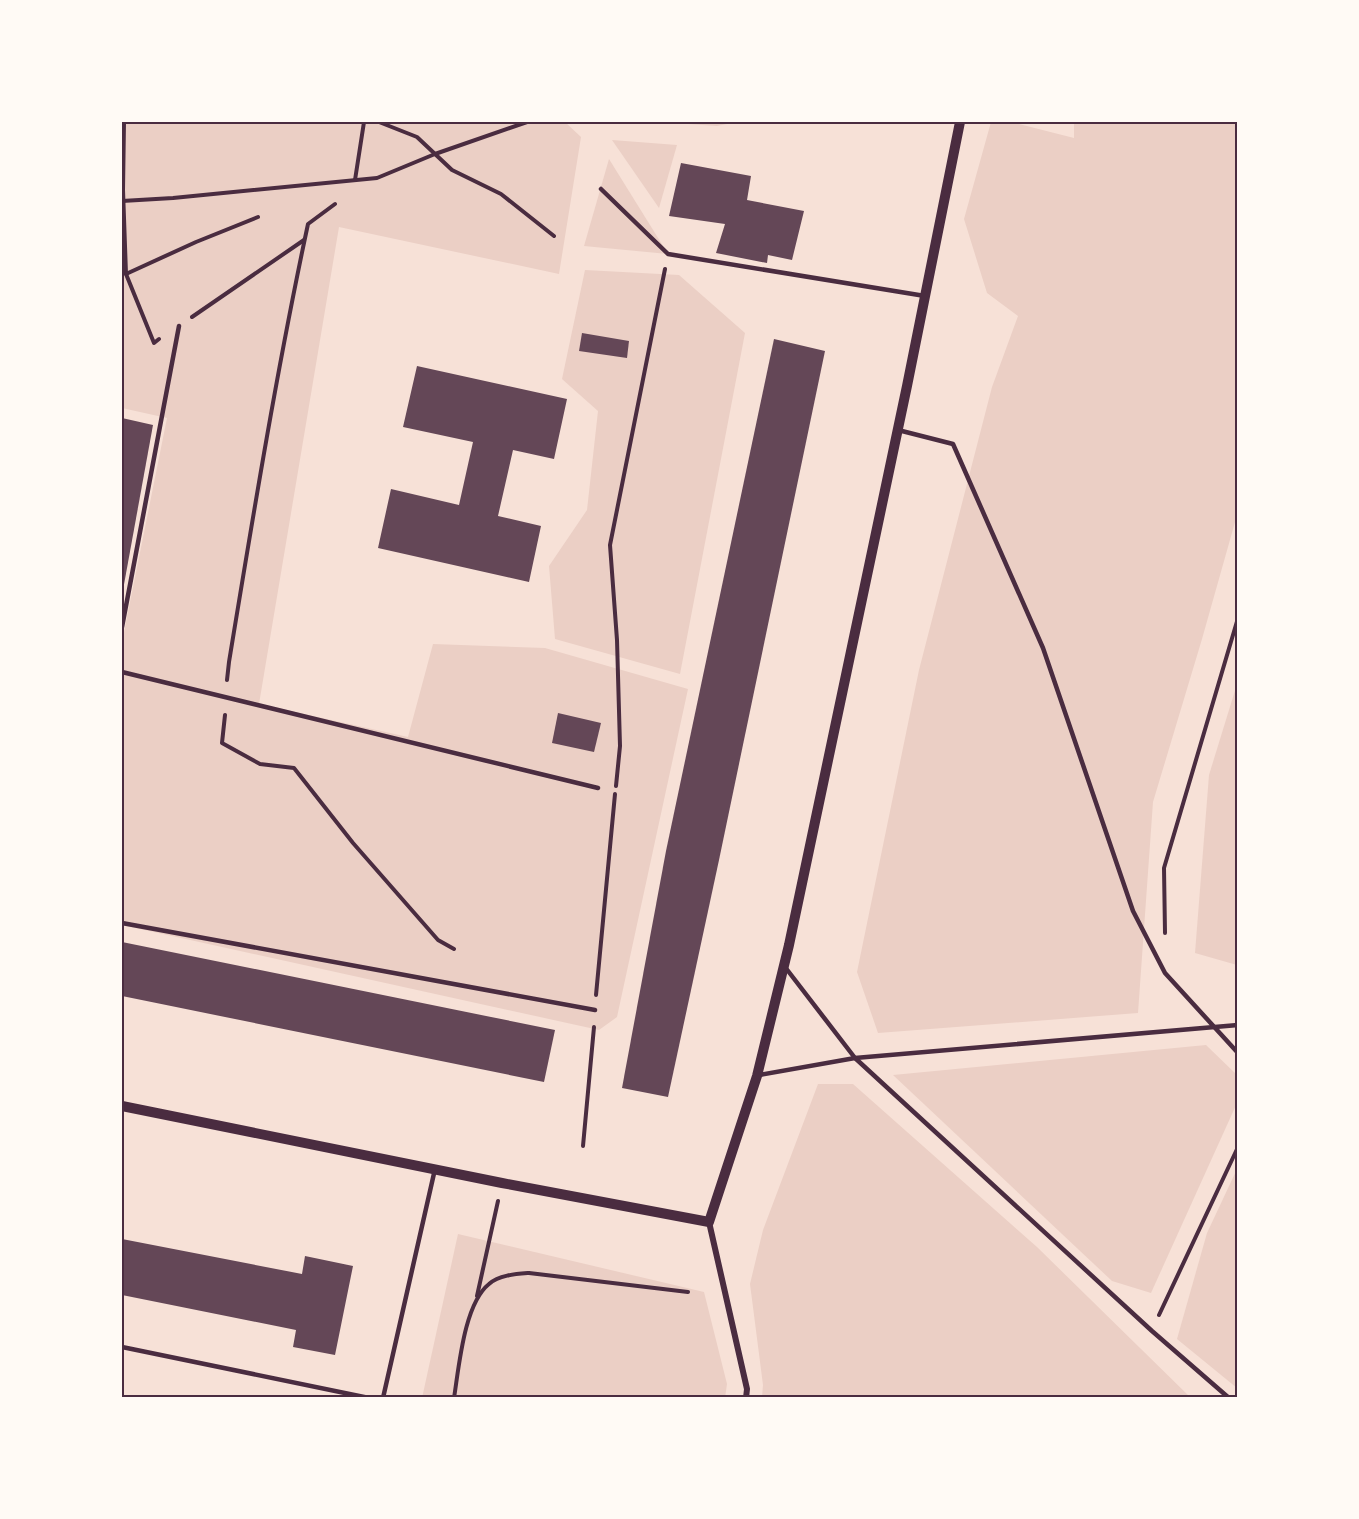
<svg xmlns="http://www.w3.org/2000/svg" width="1359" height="1519" font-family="Ubuntu,sans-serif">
  <rect width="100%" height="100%" fill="#f7e1d7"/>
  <!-- green -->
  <g fill="#ebcfc5">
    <polygon points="122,122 565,122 581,137 559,274 339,227 259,704 408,737 433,644 545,648 688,689 617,1017 599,1030 122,925 122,642 167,418 122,408"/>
    <polygon points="659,122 737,122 717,126"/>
    <polygon points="991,122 1011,122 1074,138 1074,122 1237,122 1237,515 1202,639 1153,802 1138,1013 878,1033 857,972 919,670 992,387 1018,316 987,293 964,219"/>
    <polygon points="612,140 677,145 659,208"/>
    <polygon points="609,159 668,254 584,246"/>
    <polygon points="585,270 679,275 745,333 680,674 555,639 549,566 587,510 598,411 562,379"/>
    <polygon points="1237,684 1237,965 1195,953 1209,775"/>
    <polygon points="1206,1045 1237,1075 1237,1103 1151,1293 1112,1281 893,1075"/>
    <polygon points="818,1084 853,1084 1037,1247 1190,1397 762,1397 763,1385 750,1284 763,1230"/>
    <polygon points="1237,1169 1238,1388 1237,1388 1177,1339 1207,1233"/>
    <polygon points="458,1234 704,1292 727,1384 725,1398 422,1398"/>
  </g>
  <!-- building -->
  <g fill="#644757">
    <polygon points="681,163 751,176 747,200 804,211 792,260 768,255 767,263 716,253 725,224 669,216"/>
    <polygon points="582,333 629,341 627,358 579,351"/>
    <polygon points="774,339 825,351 719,860 668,1097 622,1088 666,851"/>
    <polygon points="417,366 567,399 554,459 513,450 498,516 541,526 529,582 378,548 391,489 459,505 473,442 403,427"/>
    <polygon points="122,418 153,425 123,590 122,590"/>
    <polygon points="558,713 601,723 594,752 552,743"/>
    <polygon points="122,942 555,1030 544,1082 122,996"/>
    <polygon points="122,1239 302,1274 305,1256 353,1266 335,1355 293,1347 296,1330 122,1295"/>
  </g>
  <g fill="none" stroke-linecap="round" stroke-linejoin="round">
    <!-- path -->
    <g stroke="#4a2c40" stroke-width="4">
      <polyline points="124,122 123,190 126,274 154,343 159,339"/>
      <polyline points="379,122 417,137 452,170 501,194 554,236"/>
      <polyline points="355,180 364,122"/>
      <polyline points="122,201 173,198 377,178 435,154 527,122"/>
      <polyline points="126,274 196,242 258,217"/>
      <polyline points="192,317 304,240"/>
      <path d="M227 680 229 662C253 516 277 369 308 224L335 204"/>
      <polyline points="225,715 222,743 260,764 294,768 353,843 438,940 454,949"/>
      <polyline points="616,786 620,746 617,640 610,545 665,269"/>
      <polyline points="1165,933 1164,868 1238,618"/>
      <polyline points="596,995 615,794"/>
      <polyline points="583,1146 594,1027"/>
      <polyline points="477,1296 498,1201"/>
      <polyline points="1159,1315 1238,1147"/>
      <path d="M454 1398C459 1367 464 1304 489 1284 499 1275 516 1274 529 1273L688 1292"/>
    </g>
    <!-- service -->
    <g stroke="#4a2c40" stroke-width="4.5">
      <polyline points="601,189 668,254 925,296"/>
      <polyline points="898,430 953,444 1043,648 1133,911 1165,973 1238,1053"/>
      <polyline points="122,627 179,326"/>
      <polyline points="122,672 598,788"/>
      <polyline points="122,923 595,1010"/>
      <polyline points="785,967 855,1058 1152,1331 1229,1398"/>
      <polyline points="759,1075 855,1058 1238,1025"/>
      <polyline points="122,1347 369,1398"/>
      <polyline points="383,1398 435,1169"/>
    </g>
    <!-- minor -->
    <polyline stroke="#4a2c40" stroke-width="6" points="709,1222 747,1389 746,1398"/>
    <!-- tertiary -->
    <polyline stroke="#4a2c40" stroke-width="10" points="122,1106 502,1183 709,1222 757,1076 789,945 907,386 960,122"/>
  </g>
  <!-- border -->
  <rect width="1359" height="1519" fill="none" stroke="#fffaf5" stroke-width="246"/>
  <rect x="123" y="123" width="1113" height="1273" fill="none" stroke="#4a2c40" stroke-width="2"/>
</svg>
